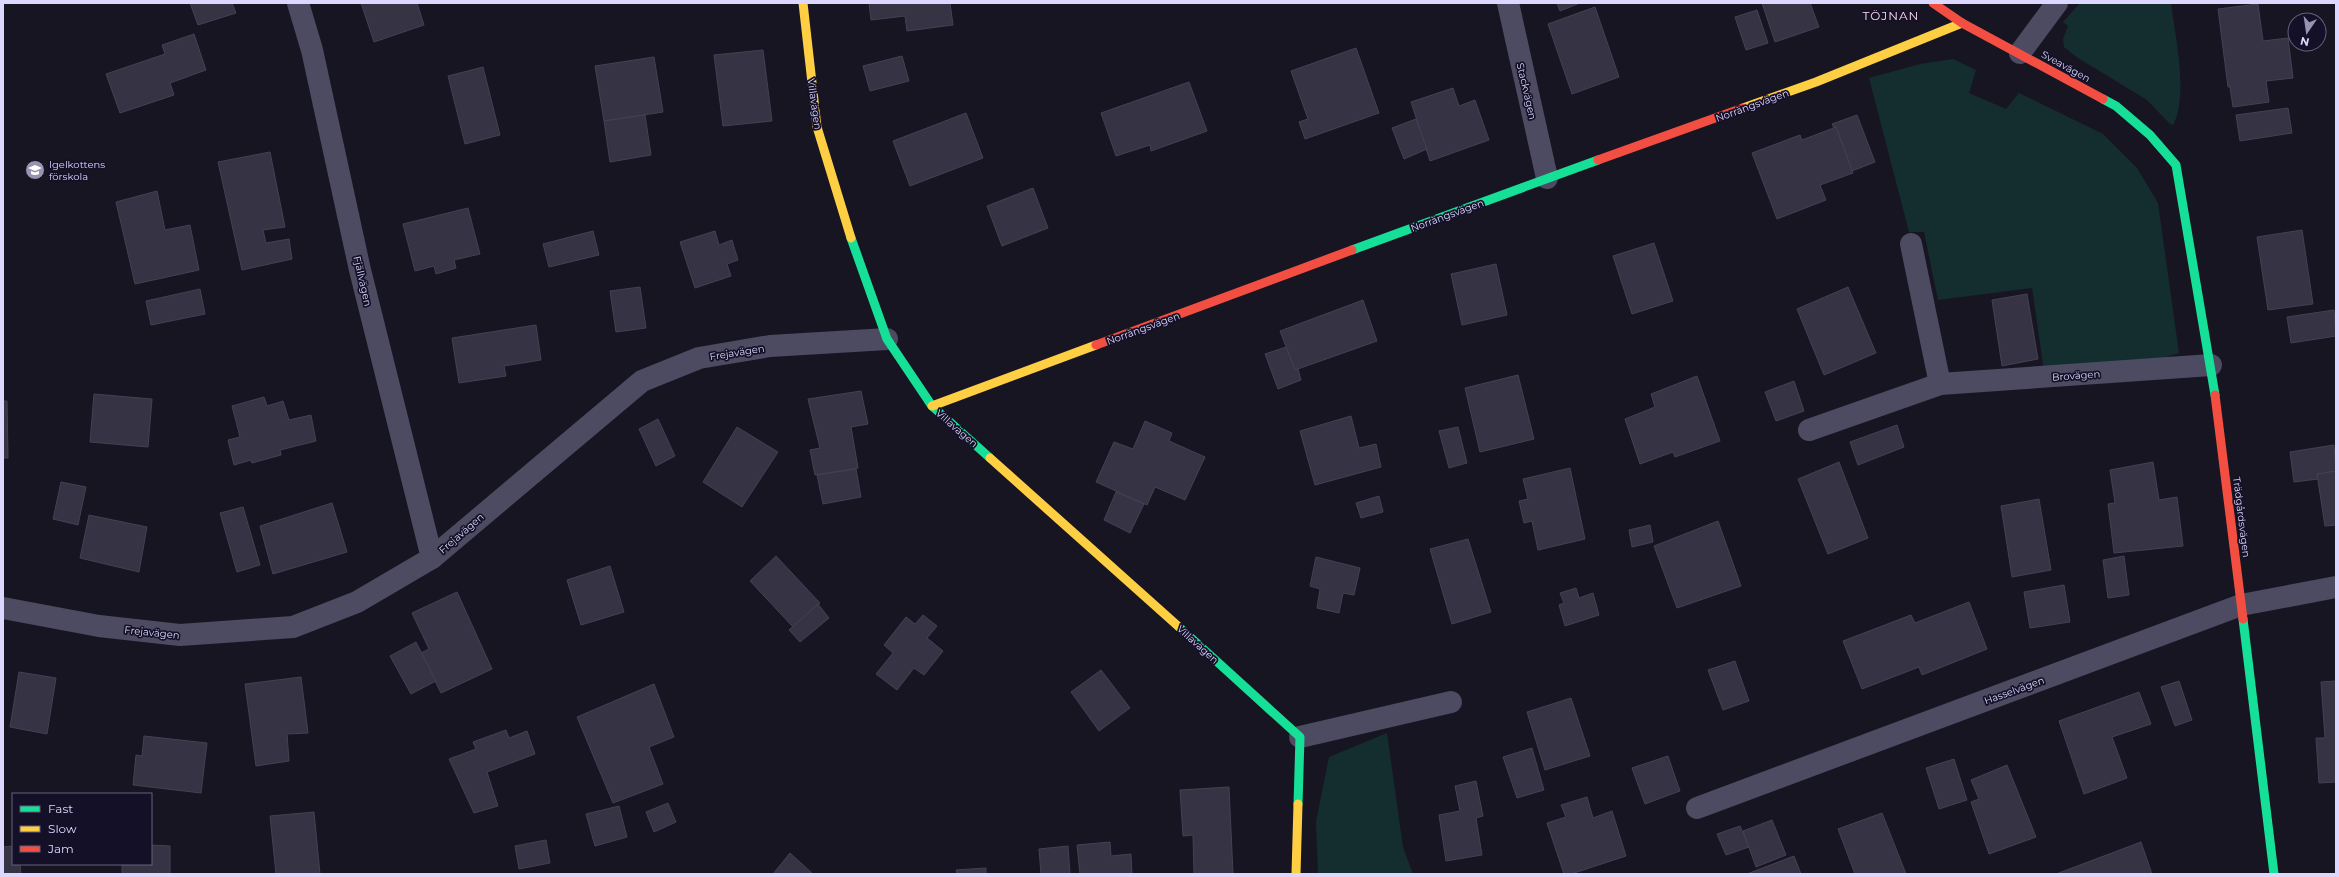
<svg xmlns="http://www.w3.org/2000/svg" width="2339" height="877" font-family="Montserrat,sans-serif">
  <rect width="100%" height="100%" fill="#181522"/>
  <!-- green -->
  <g fill="#142d2e">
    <path d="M2080 3H2171C2175 35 2189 97 2173 125L2170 124 2147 100 2078 58 2064 47 2063 39 2068 26 2063 22Z"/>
    <polygon points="1953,59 1976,70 1969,93 2006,109 2019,93 2103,134 2137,168 2158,203 2179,353 2160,359 2044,371 2032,288 1938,300 1924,232 1909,232 1869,78 1920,64"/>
    <polygon points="1387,733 1403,847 1413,874 1318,874 1316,822 1329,757"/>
  </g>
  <!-- building -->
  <g fill="#363344" stroke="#454055">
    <polygon points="190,3 232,3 236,13 198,25"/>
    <polygon points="361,3 417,3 424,25 374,42"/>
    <polygon points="869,3 950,3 953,25 907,31 905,16 871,20"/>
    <polygon points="1557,3 1580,3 1560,11"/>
    <polygon points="1762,3 1810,3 1819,27 1775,42"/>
    <polygon points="2258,4 2263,41 2288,38 2293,78 2266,81 2269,102 2233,107 2230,87 2228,87 2218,9"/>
    <polygon points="1595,7 1619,77 1572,94 1548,24"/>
    <polygon points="1757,10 1768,43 1746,50 1735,17"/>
    <polygon points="194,34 206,70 170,83 174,95 120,113 106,74 165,54 162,45"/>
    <polygon points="1356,48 1379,113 1305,139 1299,122 1308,119 1291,71"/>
    <polygon points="763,50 772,121 723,126 714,55"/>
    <polygon points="902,56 909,81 870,91 863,66"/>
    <polygon points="654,57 663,112 604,121 595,66"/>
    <polygon points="483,67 500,135 465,144 448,76"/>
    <polygon points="1189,82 1207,131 1151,151 1150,145 1116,156 1101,113"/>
    <polygon points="1453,88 1459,106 1475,100 1489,140 1430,161 1411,102"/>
    <polygon points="2288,108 2292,133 2240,141 2236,115"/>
    <polygon points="966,113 983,158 910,186 893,141"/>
    <polygon points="645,115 651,155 610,162 604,121"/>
    <polygon points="1857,115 1875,162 1852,171 1836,127 1834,128 1832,124"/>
    <polygon points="1416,119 1427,149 1404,159 1392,128"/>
    <polygon points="1836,127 1853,173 1820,185 1826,200 1777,219 1752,153 1800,135 1802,140"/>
    <polygon points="270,152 285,227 263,230 266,243 289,239 292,259 242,270 218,162"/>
    <polygon points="1033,188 1048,228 1002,246 987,206"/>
    <polygon points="157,191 165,230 190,225 199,270 135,284 116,202"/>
    <polygon points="468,208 480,254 454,260 456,268 436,274 434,266 415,271 403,224"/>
    <polygon points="2302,230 2313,304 2268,310 2257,237"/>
    <polygon points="593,231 599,255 549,267 543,244"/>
    <polygon points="715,231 719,245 732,240 738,260 727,264 731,276 695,288 680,242"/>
    <polygon points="1654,243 1673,301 1632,314 1613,256"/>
    <polygon points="1496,264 1507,315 1462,325 1451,274"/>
    <polygon points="640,287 646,328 616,332 610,291"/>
    <polygon points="1848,287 1876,353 1824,375 1797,309"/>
    <polygon points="200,289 205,314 151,325 146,301"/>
    <polygon points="2027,294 2038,359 2002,366 1992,300"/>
    <polygon points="1363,300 1377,341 1295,370 1280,331"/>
    <polygon points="2334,310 2336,336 2291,343 2287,317"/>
    <polygon points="536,325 541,360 504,366 506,376 459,383 452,338"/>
    <polygon points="1286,347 1295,370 1298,369 1301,380 1278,389 1265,354"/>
    <polygon points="1518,375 1534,439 1480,452 1465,388"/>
    <polygon points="1697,376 1720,441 1675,457 1673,452 1640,464 1625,419 1655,407 1651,394"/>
    <polygon points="1794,381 1804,411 1776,421 1765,392"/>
    <polygon points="861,391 868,424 851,427 858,468 815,475 810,450 820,448 808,399"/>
    <polygon points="94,394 152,399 148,447 90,442"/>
    <polygon points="264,397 267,406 283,401 289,420 311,415 316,441 280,450 281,455 252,463 251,460 234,465 228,440 240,437 232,406"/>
    <polygon points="3,401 7,401 8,458 3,458"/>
    <polygon points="1351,416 1359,448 1376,444 1381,467 1315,485 1300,431"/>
    <polygon points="658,419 675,456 656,466 639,429"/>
    <polygon points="1145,421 1172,433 1169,441 1205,457 1185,500 1155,487 1147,505 1096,482 1114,442 1133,449"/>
    <polygon points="1897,425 1904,447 1858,465 1850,442"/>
    <polygon points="737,427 778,452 742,507 703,482"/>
    <polygon points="1458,427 1467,463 1449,468 1439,431"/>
    <polygon points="2334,445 2336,471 2317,474 2318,479 2294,482 2290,452"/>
    <polygon points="1839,462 1868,538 1828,554 1798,479"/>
    <polygon points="2153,462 2159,500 2177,497 2183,546 2114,553 2108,504 2115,503 2110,470"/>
    <polygon points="1570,468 1585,539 1538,550 1532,521 1524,523 1519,501 1528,499 1523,479"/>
    <polygon points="856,469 861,497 823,504 817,475"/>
    <polygon points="2336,471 2336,525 2325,526 2317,474"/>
    <polygon points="61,482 86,487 78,525 53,519"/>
    <polygon points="1116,492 1144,504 1130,533 1104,520"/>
    <polygon points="1379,496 1383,512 1361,518 1356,503"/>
    <polygon points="2039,499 2051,570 2012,577 2001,506"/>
    <polygon points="332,503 347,552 273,574 260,526"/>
    <polygon points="243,507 260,565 237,572 220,513"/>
    <polygon points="89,515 147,527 139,572 80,558"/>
    <polygon points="1718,521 1741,586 1677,608 1654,546"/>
    <polygon points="1650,525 1653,542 1632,547 1629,530"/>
    <polygon points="1468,539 1491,612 1452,624 1430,549"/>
    <polygon points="776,556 820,603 793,627 750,581"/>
    <polygon points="2124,556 2129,595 2108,598 2103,560"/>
    <polygon points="1316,557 1360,568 1354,595 1343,593 1339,613 1317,608 1320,589 1310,586"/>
    <polygon points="610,566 624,612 581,625 567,580"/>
    <polygon points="2064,585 2070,622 2030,628 2024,592"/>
    <polygon points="1576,588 1579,598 1593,593 1599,615 1565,626 1559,605 1564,603 1560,593"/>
    <polygon points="457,592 492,669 441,693 421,653 429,649 412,613"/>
    <polygon points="1969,602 1987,649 1922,675 1919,667 1862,689 1843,641 1911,615 1915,623"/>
    <polygon points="818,604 829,618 800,642 789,630"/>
    <polygon points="923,615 937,626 927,638 943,651 924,675 914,668 897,690 876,674 893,653 884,645 906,617 915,624"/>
    <polygon points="416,642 436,681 411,694 390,656"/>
    <polygon points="1735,661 1749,701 1723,710 1708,670"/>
    <polygon points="1101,670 1130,708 1099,731 1071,692"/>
    <polygon points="19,672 56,678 47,734 10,727"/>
    <polygon points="301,677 308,733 287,734 289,761 256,766 245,684"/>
    <polygon points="2179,681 2192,720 2175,726 2161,687"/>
    <polygon points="2336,681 2336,782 2319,783 2316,738 2325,738 2321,682"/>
    <polygon points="654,684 674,737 649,747 663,784 613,803 577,717"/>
    <polygon points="2139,692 2151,724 2112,737 2127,778 2084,794 2059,721"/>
    <polygon points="1571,698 1590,756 1545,770 1527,712"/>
    <polygon points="506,730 509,738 527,731 535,754 487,772 498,806 474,813 449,759 476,749 473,742"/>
    <polygon points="144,736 207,743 201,793 133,785 136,755 142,756"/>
    <polygon points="1532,748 1544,790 1517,798 1503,757"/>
    <polygon points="1668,756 1680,791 1645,804 1632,768"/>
    <polygon points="1954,759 1967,800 1939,809 1926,768"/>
    <polygon points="2007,765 2036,837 1989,854 1971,802 1979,799 1971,780"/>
    <polygon points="1476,781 1483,816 1476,818 1482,855 1446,861 1439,815 1460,811 1455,786"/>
    <polygon points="1229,787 1233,874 1194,874 1193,835 1183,836 1180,790"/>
    <polygon points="1587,797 1593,818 1612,811 1626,856 1571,874 1564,874 1547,823 1566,817 1561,805"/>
    <polygon points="668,803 676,822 654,832 646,812"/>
    <polygon points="619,806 627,837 595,846 586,814"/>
    <polygon points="314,812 320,874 276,874 270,816"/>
    <polygon points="1882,813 1906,874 1855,874 1838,829"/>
    <polygon points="1772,820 1786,855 1756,867 1743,831"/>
    <polygon points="1740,826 1749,847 1726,855 1717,834"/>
    <polygon points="546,840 550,863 519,869 515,846"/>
    <polygon points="1110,842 1111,856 1131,854 1132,874 1080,874 1077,845"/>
    <polygon points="2141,842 2152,874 2056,874"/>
    <polygon points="151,845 170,846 170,874 122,874 122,864 151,864"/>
    <polygon points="13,846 13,864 20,864 21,874 3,874 3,847"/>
    <polygon points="1068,846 1070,874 1041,874 1039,849"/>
    <polygon points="790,853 813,874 773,874"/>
    <polygon points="1794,856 1801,874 1747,874"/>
    <polygon points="986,868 986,874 957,874 956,870"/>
  </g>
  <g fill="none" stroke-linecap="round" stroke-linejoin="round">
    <!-- street -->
    <g stroke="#4c4b62" stroke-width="22">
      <polyline points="298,3 312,50 360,270 432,558"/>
      <polyline points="1508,3 1547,178"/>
      <polyline points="2020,53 2057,3"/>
      <polyline points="1911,244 1940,384"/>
      <polyline points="1809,430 1940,384 2211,365"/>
      <polyline points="3,608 99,626 180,635 293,627 357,602 432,558 642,381 699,358 770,346 887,339"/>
      <polyline points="1300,737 1451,702"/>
      <polyline points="1697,808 2241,605 2336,587"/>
    </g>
    <!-- fast -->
    <g stroke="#16e098" stroke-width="9">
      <polyline points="2103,99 2116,106 2150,135 2176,165 2215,395"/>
      <polyline points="851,238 887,339 932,406 990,458"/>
      <polyline points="1352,250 1598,160"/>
      <polyline points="2243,619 2274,874"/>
      <polyline points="1179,627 1300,737 1298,804"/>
    </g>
    <!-- slow -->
    <g stroke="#ffcf43" stroke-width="9">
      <polyline points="803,3 817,127 851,238"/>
      <polyline points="1743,108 1816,82 1962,23"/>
      <polyline points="932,406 1096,345"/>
      <polyline points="990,458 1179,627"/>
      <polyline points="1296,874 1298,804"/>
    </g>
    <!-- jam -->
    <g stroke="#f24e42" stroke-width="9">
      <polyline points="1933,3 1962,23 2103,99"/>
      <polyline points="1598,160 1743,108"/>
      <polyline points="1096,345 1352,250"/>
      <polyline points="2215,395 2243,619"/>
    </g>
  </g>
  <!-- icons -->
  <defs>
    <symbol id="school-disc" viewBox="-11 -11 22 22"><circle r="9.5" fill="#9793b1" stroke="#141027"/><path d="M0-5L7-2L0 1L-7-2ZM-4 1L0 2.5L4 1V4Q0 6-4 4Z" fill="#fff"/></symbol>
  </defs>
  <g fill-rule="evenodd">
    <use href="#school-disc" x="24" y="159" width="22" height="22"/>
  </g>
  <g text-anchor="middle" stroke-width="3.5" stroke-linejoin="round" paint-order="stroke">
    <!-- street labels -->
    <g font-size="10" fill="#dcd7fe" stroke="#141027">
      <text transform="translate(2066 66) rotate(29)" y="4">Sveavägen</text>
      <text transform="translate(1527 91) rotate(77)" y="4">Stackvägen</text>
      <text transform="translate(815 104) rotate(82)" y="4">Villavägen</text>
      <text transform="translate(1752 105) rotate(-20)" y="4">Norrängsvägen</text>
      <text transform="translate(1447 215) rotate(-20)" y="4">Norrängsvägen</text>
      <text transform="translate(363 281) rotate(77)" y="4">Fjällvägen</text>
      <text transform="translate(1143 328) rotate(-20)" y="4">Norrängsvägen</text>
      <text transform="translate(737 352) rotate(-9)" y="4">Frejavägen</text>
      <text transform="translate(2076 375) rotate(-4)" y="4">Brovägen</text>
      <text transform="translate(957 428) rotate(41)" y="4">Villavägen</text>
      <text transform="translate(2242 517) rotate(83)" y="4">Trädgårdsvägen</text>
      <text transform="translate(461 533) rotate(-41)" y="4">Frejavägen</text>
      <text transform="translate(152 632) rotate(6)" y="4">Frejavägen</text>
      <text transform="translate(1198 644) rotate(42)" y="4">Villavägen</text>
      <text transform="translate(2014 690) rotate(-20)" y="4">Hasselvägen</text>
    </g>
    <!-- poi labels -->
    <g font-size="10" fill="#dcd7fe" stroke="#141027" text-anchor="start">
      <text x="49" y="168">Igelkottens<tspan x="49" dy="12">förskola</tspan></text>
    </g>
    <!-- quarter labels -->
    <g font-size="12" letter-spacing="1" fill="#fed9f1" stroke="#141027">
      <text x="1891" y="20">TÖJNAN</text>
    </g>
  </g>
  <!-- border -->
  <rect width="2339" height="877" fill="none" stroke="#dcd7fe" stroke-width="8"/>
  <!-- legend -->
  <rect x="12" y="793" width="140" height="72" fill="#141027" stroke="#64607d"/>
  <rect x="20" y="806" width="20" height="6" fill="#16e098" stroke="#64607d"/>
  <text x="48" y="813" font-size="12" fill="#dcd7fe">Fast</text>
  <rect x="20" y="826" width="20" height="6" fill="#ffcf43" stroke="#64607d"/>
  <text x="48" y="833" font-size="12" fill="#dcd7fe">Slow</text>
  <rect x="20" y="846" width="20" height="6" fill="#f24e42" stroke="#64607d"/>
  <text x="48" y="853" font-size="12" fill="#dcd7fe">Jam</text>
  <!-- north arrow -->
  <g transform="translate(2307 32) rotate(193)"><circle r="19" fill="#141027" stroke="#64607d"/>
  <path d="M0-3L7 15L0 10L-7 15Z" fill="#9793b1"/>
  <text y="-6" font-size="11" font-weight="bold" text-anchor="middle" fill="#dcd7fe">N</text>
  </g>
</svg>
